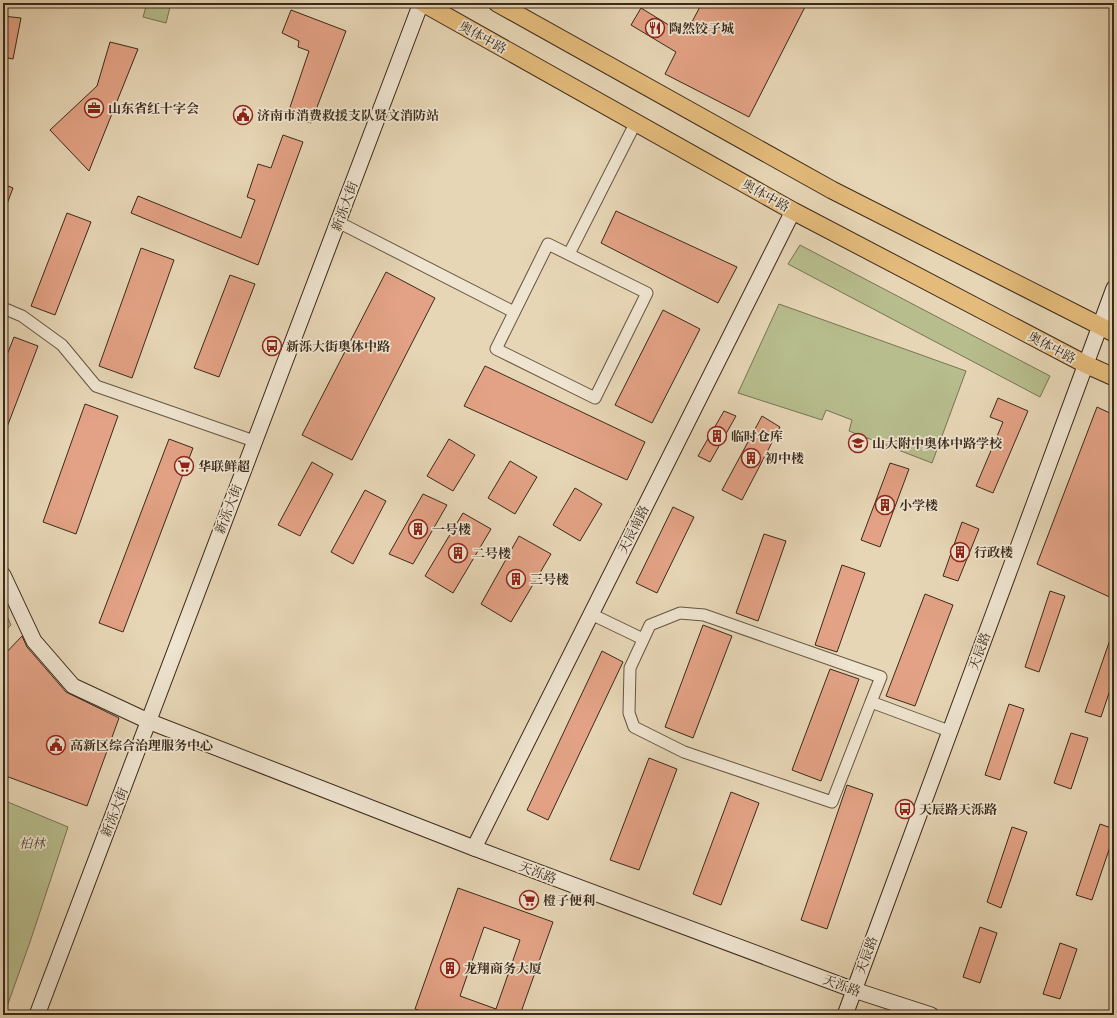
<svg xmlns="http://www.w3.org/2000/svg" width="1117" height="1018" font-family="'Libre Caslon Text','Noto Serif SC',serif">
  <rect width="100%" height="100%" fill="#e7d6b6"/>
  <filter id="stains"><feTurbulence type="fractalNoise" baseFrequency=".005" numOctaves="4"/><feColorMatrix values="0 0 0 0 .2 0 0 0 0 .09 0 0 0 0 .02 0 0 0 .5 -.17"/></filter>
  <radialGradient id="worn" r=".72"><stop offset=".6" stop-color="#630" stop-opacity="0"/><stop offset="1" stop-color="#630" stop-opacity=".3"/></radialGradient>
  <!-- green -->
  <g fill="#b7bd8d" stroke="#787454">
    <polygon points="147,3 171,3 166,23 143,17"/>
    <polygon points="800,245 1050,376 1040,397 788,264"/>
    <polygon points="779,304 966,371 932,463 849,431 852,420 826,410 822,420 738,393"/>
    <polygon points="3,607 11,625 3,633"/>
    <polygon points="3,800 68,827 30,942 4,1015"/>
  </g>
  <!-- building -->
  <g fill="#e3a285" stroke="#3a2a1a" fill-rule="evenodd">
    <polygon points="702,3 807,3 749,117 665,74 676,52 631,25 641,8 685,35"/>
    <polygon points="291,10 346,31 311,123 287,116 309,51 298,47 299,41 282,33"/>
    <polygon points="3,16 21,18 13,59 3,57"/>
    <polygon points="110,42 138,49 89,171 50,130 97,86"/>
    <polygon points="283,135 303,142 258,265 131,213 138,196 241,238 255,200 247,197 258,164 271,168"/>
    <polygon points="3,184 13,188 4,212 3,211"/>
    <polygon points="616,211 737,267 718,303 601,243"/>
    <polygon points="67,213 91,222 55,315 31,306"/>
    <polygon points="141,248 174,260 132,378 99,366"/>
    <polygon points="386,272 435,298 352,460 302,435"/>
    <polygon points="230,275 255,284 219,377 194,368"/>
    <polygon points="663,310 700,329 652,423 615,405"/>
    <polygon points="14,337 38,346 4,435 3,365"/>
    <polygon points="485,366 645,442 627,480 464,406"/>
    <polygon points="998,398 1028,411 993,493 976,486 1003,422 990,417"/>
    <polygon points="85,404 118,416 76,534 43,522"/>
    <polygon points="1097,407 1114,415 1114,599 1037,564"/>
    <polygon points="724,411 736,416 710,462 698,456"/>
    <polygon points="762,416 780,427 742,500 722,490"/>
    <polygon points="169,439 193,448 123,632 99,623"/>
    <polygon points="449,439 475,455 453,491 427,476"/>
    <polygon points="510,461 537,477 515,514 488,498"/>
    <polygon points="312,462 333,474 300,536 278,525"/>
    <polygon points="890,463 909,469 880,547 861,540"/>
    <polygon points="575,488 602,504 580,541 553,525"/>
    <polygon points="365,490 386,501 353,564 331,552"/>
    <polygon points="423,494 447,505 413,564 389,554"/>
    <polygon points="673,507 694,517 657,593 636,583"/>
    <polygon points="463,513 491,529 453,593 425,576"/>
    <polygon points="962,522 979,529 958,581 943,576"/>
    <polygon points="764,534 786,541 758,621 736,613"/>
    <polygon points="519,536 551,554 511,622 481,604"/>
    <polygon points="842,565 865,573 837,652 815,645"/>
    <polygon points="1050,591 1065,596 1039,672 1025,667"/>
    <polygon points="925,594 953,605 915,706 886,696"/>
    <polygon points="703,625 732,636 693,738 665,727"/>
    <polygon points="1113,631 1114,631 1114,678 1101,717 1085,712"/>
    <polygon points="22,636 27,647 66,692 119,718 87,806 3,775 3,656"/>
    <polygon points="602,651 623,662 548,820 527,810"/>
    <polygon points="830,669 859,679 821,781 792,770"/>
    <polygon points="1009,704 1024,709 1000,780 985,775"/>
    <polygon points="1071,733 1088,738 1071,789 1054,783"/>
    <polygon points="649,758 677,769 639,870 610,860"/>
    <polygon points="847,785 873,794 827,929 801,920"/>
    <polygon points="731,792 759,803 721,905 693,894"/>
    <polygon points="1100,824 1114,829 1114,835 1092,900 1076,895"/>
    <polygon points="1012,827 1027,832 1001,908 987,902"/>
    <path d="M458 888 553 922 520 1015H431L415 1009ZM484 927 520 940 496 1009 460 996Z"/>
    <polygon points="980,927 997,933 980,983 963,977"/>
    <polygon points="1060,943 1077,949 1060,999 1043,994"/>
  </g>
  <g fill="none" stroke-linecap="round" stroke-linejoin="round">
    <defs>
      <g id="street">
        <polyline points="338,222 514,312"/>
        <polygon points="548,244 647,293 595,398 496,349"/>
        <polyline points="569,254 636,122"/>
        <polyline points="3,308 22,316 62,345 96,386 254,441"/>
        <polyline points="591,614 643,639"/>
        <polyline points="871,702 832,802 684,752 634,727 629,713 630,668 650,625 680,613 704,615 881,677 871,702 949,731"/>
      </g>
      <g id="secondary">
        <polyline points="3,575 34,641 73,686 148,721 474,848 854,990 931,1015"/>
        <polyline points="474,848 793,211"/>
        <polyline points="37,1015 421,3"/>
        <polyline points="845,1015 1114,288"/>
      </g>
      <g id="primary">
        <polyline points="423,3 793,211 1085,364 1114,377"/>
        <polyline points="497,3 832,190 1114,333"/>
      </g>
    </defs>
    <!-- street casing -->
    <use href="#street" stroke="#655541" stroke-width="13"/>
    <!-- secondary casing -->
    <use href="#secondary" stroke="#3a2a1a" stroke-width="17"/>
    <!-- primary casing -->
    <use href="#primary" stroke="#3a2a1a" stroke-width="19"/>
    <!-- street -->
    <use href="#street" stroke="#efe4d0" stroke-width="11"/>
    <!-- secondary -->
    <use href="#secondary" stroke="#efe4d0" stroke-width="15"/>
    <!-- primary -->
    <use href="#primary" stroke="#e4bb7b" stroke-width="17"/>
  </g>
  <!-- icons -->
  <defs>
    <symbol id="restaurant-ring" viewBox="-11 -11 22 22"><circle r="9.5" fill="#efe4d0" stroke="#8f2418" stroke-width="1.5"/><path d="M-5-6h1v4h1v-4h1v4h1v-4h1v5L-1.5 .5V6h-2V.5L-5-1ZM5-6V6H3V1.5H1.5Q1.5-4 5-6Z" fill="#8f2418"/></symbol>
    <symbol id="office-ring" viewBox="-11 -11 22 22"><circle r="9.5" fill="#efe4d0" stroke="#8f2418" stroke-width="1.5"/><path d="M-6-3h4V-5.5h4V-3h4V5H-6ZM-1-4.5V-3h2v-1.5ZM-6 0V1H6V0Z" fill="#8f2418"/></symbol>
    <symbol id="civic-ring" viewBox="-11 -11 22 22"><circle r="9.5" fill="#efe4d0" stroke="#8f2418" stroke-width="1.5"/><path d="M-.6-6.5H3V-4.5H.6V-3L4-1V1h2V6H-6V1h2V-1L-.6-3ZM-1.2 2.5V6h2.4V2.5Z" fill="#8f2418"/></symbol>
    <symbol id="bus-ring" viewBox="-11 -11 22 22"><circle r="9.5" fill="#efe4d0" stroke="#8f2418" stroke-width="1.5"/><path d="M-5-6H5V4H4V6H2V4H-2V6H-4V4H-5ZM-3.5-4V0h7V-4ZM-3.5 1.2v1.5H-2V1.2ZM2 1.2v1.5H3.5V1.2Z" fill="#8f2418"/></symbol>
    <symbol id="building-ring" viewBox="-11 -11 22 22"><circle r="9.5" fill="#efe4d0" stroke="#8f2418" stroke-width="1.5"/><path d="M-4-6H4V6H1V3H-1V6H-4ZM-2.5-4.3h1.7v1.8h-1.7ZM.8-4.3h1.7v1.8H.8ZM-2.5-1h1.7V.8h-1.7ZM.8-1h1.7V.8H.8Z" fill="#8f2418"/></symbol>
    <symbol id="school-ring" viewBox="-11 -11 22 22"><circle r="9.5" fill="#efe4d0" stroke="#8f2418" stroke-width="1.5"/><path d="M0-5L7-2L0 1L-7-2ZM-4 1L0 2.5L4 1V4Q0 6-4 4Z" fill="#8f2418"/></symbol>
    <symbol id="supermarket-ring" viewBox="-11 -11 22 22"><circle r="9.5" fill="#efe4d0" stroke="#8f2418" stroke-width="1.5"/><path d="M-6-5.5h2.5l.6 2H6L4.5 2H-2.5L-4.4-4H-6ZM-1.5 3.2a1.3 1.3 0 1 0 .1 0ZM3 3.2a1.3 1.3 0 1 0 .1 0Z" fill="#8f2418"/></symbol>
  </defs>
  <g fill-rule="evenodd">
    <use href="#restaurant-ring" x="644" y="17" width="22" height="22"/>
    <use href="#office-ring" x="83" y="97" width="22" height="22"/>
    <use href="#civic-ring" x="232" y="104" width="22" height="22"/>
    <use href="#bus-ring" x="261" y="335" width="22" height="22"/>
    <use href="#building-ring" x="706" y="425" width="22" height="22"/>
    <use href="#school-ring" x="847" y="432" width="22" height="22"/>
    <use href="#building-ring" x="740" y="447" width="22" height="22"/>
    <use href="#supermarket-ring" x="173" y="455" width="22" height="22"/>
    <use href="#building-ring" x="874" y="494" width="22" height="22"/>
    <use href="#building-ring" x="407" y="518" width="22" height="22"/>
    <use href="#building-ring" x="949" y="541" width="22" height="22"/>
    <use href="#building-ring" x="447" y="542" width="22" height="22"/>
    <use href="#building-ring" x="505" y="568" width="22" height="22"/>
    <use href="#civic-ring" x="45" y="734" width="22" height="22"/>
    <use href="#bus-ring" x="894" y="798" width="22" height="22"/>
    <use href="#supermarket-ring" x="518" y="889" width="22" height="22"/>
    <use href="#building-ring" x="439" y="957" width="22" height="22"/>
  </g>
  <g text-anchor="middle" stroke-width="3.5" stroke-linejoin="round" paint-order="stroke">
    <!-- poi labels -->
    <g font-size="13" font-weight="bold" fill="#3a2a1a" stroke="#efe4d0" text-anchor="start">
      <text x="669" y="33">陶然饺子城</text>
      <text x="108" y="113">山东省红十字会</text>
      <text x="257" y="120">济南市消费救援支队贤文消防站</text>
      <text x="286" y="351">新泺大街奥体中路</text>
      <text x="731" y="441">临时仓库</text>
      <text x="872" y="448">山大附中奥体中路学校</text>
      <text x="765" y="463">初中楼</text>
      <text x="198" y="471">华联鲜超</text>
      <text x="899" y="510">小学楼</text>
      <text x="432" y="534">一号楼</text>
      <text x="974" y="557">行政楼</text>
      <text x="472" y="558">二号楼</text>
      <text x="530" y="584">三号楼</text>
      <text x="70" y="750">高新区综合治理服务中心</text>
      <text x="919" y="814">天辰路天泺路</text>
      <text x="543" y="905">橙子便利</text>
      <text x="464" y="973">龙翔商务大厦</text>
    </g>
    <!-- street labels -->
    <g font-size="13" fill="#3a2a1a" stroke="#efe4d0">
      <text transform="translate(483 37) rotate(29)" y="5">奥体中路</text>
      <text transform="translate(766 195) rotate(29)" y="5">奥体中路</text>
      <text transform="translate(344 206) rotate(-70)" y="5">新泺大街</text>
      <text transform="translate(1052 347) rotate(28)" y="5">奥体中路</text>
      <text transform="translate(228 509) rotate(-69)" y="5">新泺大街</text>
      <text transform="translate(633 529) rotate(-63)" y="5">天辰南路</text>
      <text transform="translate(979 651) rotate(-70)" y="5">天辰路</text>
      <text transform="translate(114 812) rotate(-69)" y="5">新泺大街</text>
      <text transform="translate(538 872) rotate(21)" y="5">天泺路</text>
      <text transform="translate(866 955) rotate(-70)" y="5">天辰路</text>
      <text transform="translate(842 985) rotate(20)" y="5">天泺路</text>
    </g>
    <!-- park labels -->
    <g font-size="13" font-style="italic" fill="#534731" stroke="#efe4d0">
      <text x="32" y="848">柏林</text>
    </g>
  </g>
  <!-- margin -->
  <rect width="1117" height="1018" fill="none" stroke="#e7d6b6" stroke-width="16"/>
  <rect x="4" y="4" width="1109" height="1010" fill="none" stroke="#3a2a1a" stroke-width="2"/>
  <rect x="8" y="8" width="1101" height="1002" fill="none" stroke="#3a2a1a"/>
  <rect width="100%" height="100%" filter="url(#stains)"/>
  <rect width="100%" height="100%" fill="url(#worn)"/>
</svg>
